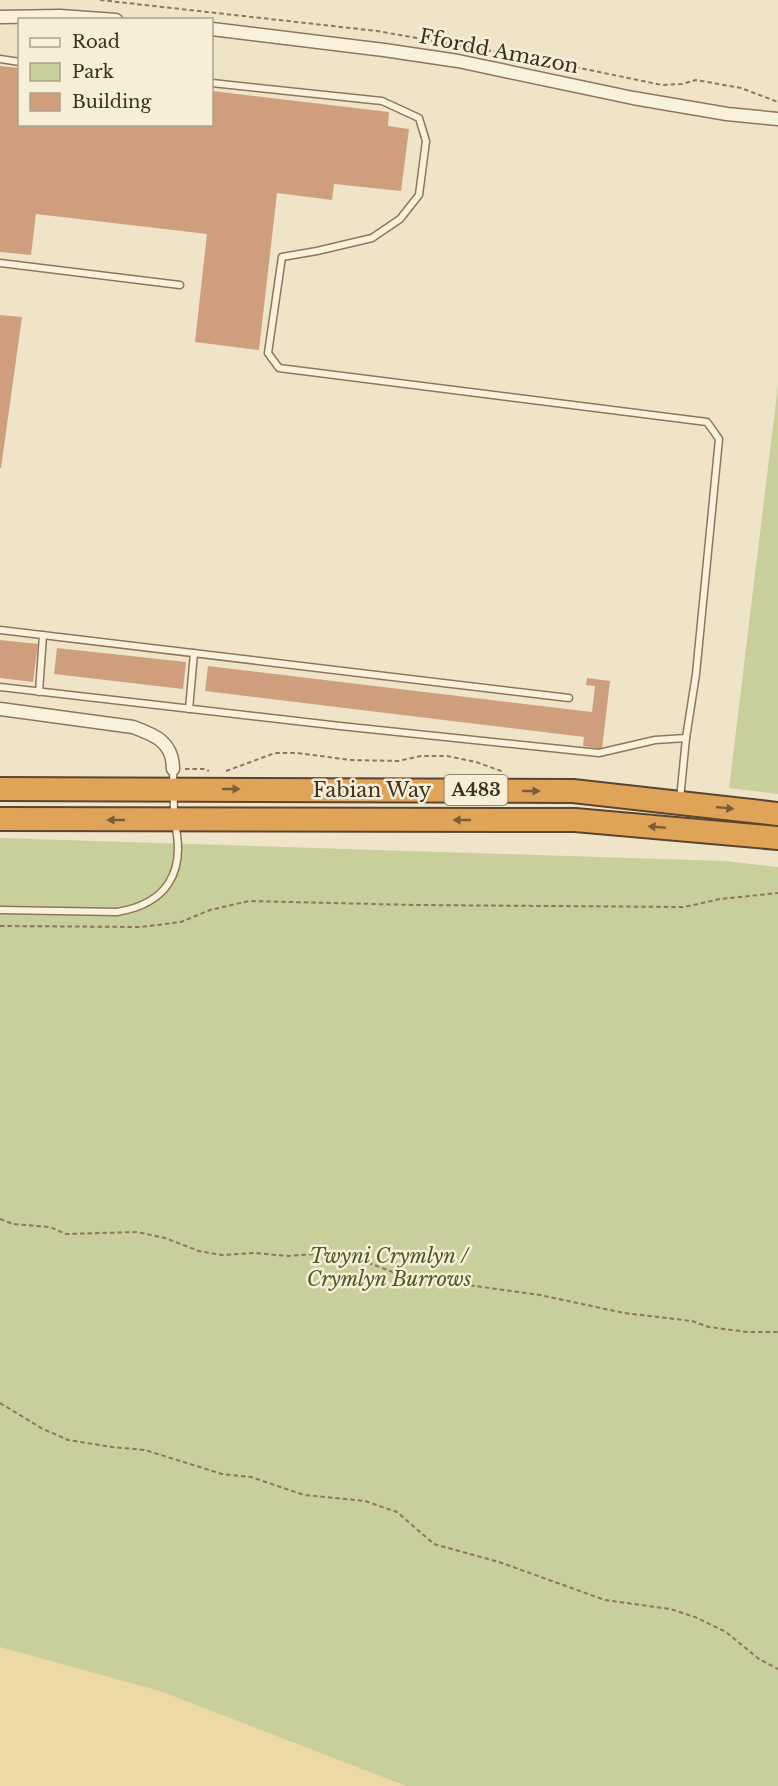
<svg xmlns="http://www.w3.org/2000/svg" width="778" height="1786" font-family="'Libre Baskerville',serif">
  <rect width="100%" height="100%" fill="#f0e4c8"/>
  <!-- green -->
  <g fill="#c9cf9b">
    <polygon points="778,385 778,794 729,788"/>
    <polygon points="0,838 725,861 778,867 778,1786 344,1786 0,1667"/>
  </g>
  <!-- sand -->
  <polygon fill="#ecd9a5" points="0,1647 160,1691 406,1786 0,1786"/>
  <!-- building -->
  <g fill="#cf9f7d">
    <polygon points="0,66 20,68 20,124 212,124 212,91 389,112 388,126 409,129 401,191 334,184 332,200 277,193 259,350 195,342 207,234 36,214 31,255 0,252"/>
    <polygon points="0,315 22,317 1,468 0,468"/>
    <polygon points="0,640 38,644 33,682 0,678"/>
    <polygon points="57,648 186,662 183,689 54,674"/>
    <polygon points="208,666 592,712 595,686 586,685 587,678 610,681 602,749 583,746 584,737 205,691"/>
  </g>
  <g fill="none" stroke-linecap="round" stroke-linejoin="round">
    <defs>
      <g id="lane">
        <polyline points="0,59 20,62"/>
        <polyline points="212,83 382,101 419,118 426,141 419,195 400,219 372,238 317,251 282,257 268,353 279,368 707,422 719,439 696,674 686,738 680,799"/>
        <polyline points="0,263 180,285"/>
        <polyline points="0,630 569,698"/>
        <polyline points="0,687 340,726 599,753 655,740 686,738"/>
        <polyline points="39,692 43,635"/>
        <polyline points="189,709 194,653"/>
        <polyline points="173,769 174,814"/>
        <path d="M0 910 117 912C166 904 186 873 175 824"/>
      </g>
      <g id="street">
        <polyline points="0,17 60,16 116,20"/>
        <polyline points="212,29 384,50 458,61 633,98 727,114 778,119"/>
        <path d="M0 709 133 727C155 735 173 742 173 769"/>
      </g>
      <g id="highway">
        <polyline points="0,789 573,791 778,814"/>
        <polyline points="0,819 575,820 778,838"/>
      </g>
    </defs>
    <!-- lane casing -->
    <use href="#lane" stroke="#8d765c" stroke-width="9"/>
    <!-- street casing -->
    <use href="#street" stroke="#8d765c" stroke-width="15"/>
    <!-- highway casing -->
    <use href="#highway" stroke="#5b4430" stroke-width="26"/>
    <!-- path -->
    <g stroke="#8d765c" stroke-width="2" stroke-dasharray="4.5 3" stroke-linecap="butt">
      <polyline points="100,0 377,31 536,59 662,85 682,84 696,80 741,88 778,102"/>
      <polyline points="185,769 204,769 209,771"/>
      <polyline points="226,771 275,753 297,753 351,760 398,761 421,756 447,756 476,762 504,772"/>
      <polyline points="0,926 141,927 181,922 210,910 249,901 415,905 684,907 720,899 778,893"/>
      <polyline points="0,1219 13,1224 50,1227 66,1234 137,1232 165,1238 199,1251 222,1255 254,1253 289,1256 314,1254 344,1257 369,1263 398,1274 417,1278 540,1295 624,1313 692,1321 709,1327 747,1332 778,1332"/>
      <polyline points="0,1403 43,1429 68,1440 112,1447 145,1450 222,1474 251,1477 304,1495 365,1501 397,1512 434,1544 499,1562 605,1600 670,1609 695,1617 726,1632 759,1659 778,1669"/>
    </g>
    <!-- lane -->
    <use href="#lane" stroke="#faf1dc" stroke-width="6"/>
    <!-- street -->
    <use href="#street" stroke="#faf1dc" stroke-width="12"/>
    <!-- highway -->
    <use href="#highway" stroke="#e0a458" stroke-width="22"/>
  </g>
  <!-- one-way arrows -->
  <defs><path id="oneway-solid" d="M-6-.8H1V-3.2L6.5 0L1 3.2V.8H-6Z" transform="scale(1.5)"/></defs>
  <g fill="#7e5d36">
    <use href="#oneway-solid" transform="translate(231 789)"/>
    <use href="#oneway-solid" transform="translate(531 791)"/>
    <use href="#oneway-solid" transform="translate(725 808) rotate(6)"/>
    <use href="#oneway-solid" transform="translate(116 820) rotate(180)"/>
    <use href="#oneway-solid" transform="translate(462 820) rotate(-180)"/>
    <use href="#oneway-solid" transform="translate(657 827) rotate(-175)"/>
  </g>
  <g text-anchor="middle" stroke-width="5" stroke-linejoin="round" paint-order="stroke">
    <!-- shield labels -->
    <rect fill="#f7eed8" stroke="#756857" stroke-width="1.5" x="444.5" y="775" width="63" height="30" rx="4.5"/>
    <g font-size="18" font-weight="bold" fill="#3d2e20">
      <text x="476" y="796">A483</text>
    </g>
    <!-- street labels -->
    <g font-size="20" fill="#3d2e20" stroke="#f7eed8">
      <text transform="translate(499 51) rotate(11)" y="7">Ffordd Amazon</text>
      <text x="372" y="797">Fabian Way</text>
    </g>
    <!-- park labels -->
    <g font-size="20" font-style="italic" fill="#4d5a26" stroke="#f7eed8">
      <text x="389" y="1263">Twyni Crymlyn /<tspan x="389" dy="23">Crymlyn Burrows</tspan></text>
    </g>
  </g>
  <!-- legend -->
  <rect x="18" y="18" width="195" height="108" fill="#f7eed8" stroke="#ada18e" stroke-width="1.5"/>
  <rect x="30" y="38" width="30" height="9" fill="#faf1dc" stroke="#ada18e" stroke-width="1.5"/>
  <text x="72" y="48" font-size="18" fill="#3d2e20">Road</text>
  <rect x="30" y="63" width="30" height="18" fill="#c9cf9b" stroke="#ada18e" stroke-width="1.5"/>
  <text x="72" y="78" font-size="18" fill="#3d2e20">Park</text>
  <rect x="30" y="93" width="30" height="18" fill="#cf9f7d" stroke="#ada18e" stroke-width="1.5"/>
  <text x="72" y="108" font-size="18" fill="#3d2e20">Building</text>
</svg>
